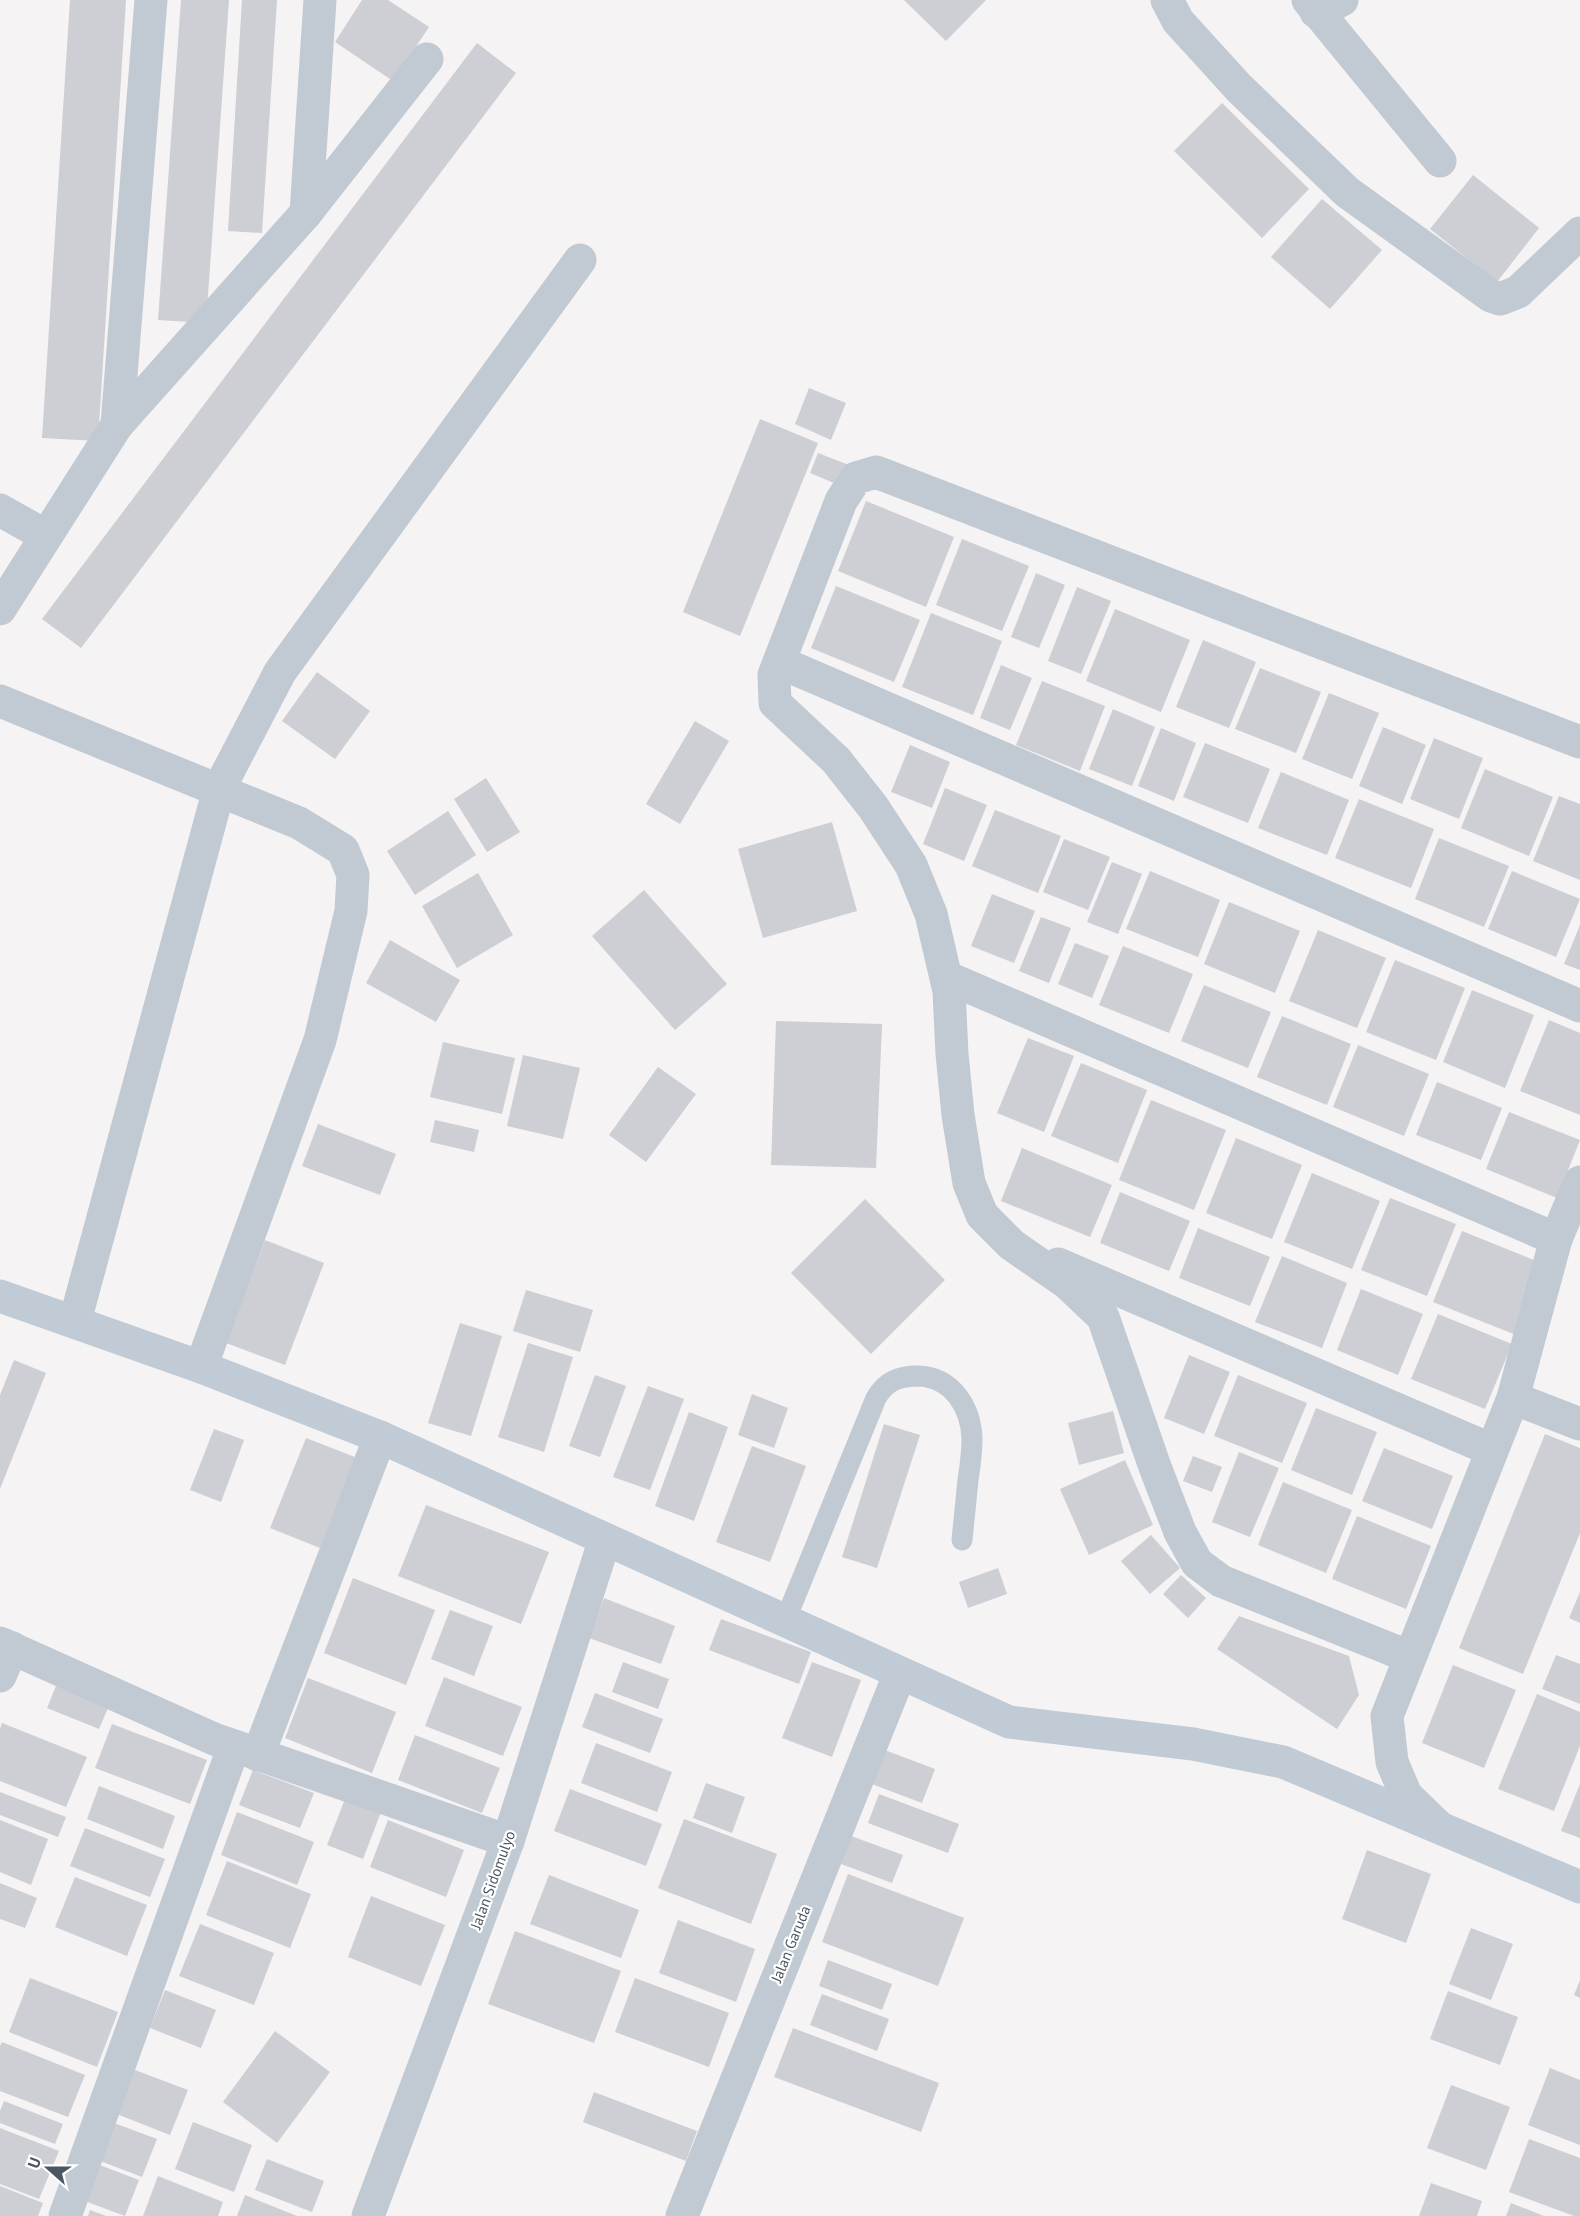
<svg xmlns="http://www.w3.org/2000/svg" width="1580" height="2216" font-family="'PT Sans',sans-serif">
  <rect width="100%" height="100%" fill="#f5f3f3"/>
  <!-- building -->
  <g fill="#cdcfd5">
    <polygon points="70,0 126,0 98,441 42,438"/>
    <polygon points="181,0 229,0 206,323 158,320"/>
    <polygon points="242,0 277,0 262,233 228,231"/>
    <polygon points="362,0 388,0 429,27 393,81 335,42"/>
    <polygon points="904,0 986,0 946,41"/>
    <polygon points="477,43 516,73 81,648 42,619"/>
    <polygon points="1222,103 1309,189 1262,238 1174,151"/>
    <polygon points="1473,175 1539,228 1497,282 1430,229"/>
    <polygon points="1322,199 1382,250 1330,309 1271,257"/>
    <polygon points="809,388 846,403 831,440 795,424"/>
    <polygon points="760,419 818,443 740,636 683,612"/>
    <polygon points="818,453 849,465 841,486 810,473"/>
    <polygon points="866,501 954,537 926,607 838,571"/>
    <polygon points="962,539 1029,566 1002,631 936,605"/>
    <polygon points="1036,573 1065,585 1039,648 1011,637"/>
    <polygon points="836,586 920,620 894,682 811,648"/>
    <polygon points="1077,587 1111,601 1081,674 1048,661"/>
    <polygon points="1115,609 1190,640 1161,712 1086,681"/>
    <polygon points="931,613 1002,641 973,715 902,687"/>
    <polygon points="1203,640 1256,662 1229,728 1176,707"/>
    <polygon points="1001,665 1032,678 1010,730 980,718"/>
    <polygon points="1260,668 1321,692 1296,753 1235,729"/>
    <polygon points="317,672 370,711 335,759 282,721"/>
    <polygon points="1042,681 1105,706 1080,771 1016,745"/>
    <polygon points="1329,693 1379,713 1352,779 1302,759"/>
    <polygon points="1113,709 1155,727 1132,786 1089,769"/>
    <polygon points="695,721 729,741 680,824 646,804"/>
    <polygon points="1383,727 1426,745 1402,804 1359,786"/>
    <polygon points="1161,728 1196,743 1174,801 1138,786"/>
    <polygon points="1434,738 1483,758 1459,819 1410,799"/>
    <polygon points="1205,743 1270,769 1248,823 1183,797"/>
    <polygon points="910,745 950,762 932,808 891,792"/>
    <polygon points="1485,769 1553,797 1529,856 1461,828"/>
    <polygon points="1281,772 1349,800 1327,855 1258,828"/>
    <polygon points="486,778 520,832 487,852 454,799"/>
    <polygon points="945,788 987,805 964,861 923,844"/>
    <polygon points="1559,796 1580,804 1580,880 1533,861"/>
    <polygon points="1359,799 1434,829 1411,888 1335,858"/>
    <polygon points="995,810 1061,836 1038,893 972,866"/>
    <polygon points="448,811 476,855 415,895 387,851"/>
    <polygon points="832,822 857,911 763,938 738,849"/>
    <polygon points="1439,838 1509,866 1484,927 1415,899"/>
    <polygon points="1064,839 1110,857 1088,910 1043,892"/>
    <polygon points="1112,862 1142,874 1118,934 1087,922"/>
    <polygon points="1150,871 1220,900 1198,957 1126,929"/>
    <polygon points="1512,871 1580,899 1556,957 1488,929"/>
    <polygon points="478,873 513,935 457,968 422,906"/>
    <polygon points="644,890 727,984 675,1030 592,936"/>
    <polygon points="992,894 1035,911 1014,963 971,946"/>
    <polygon points="1229,902 1300,931 1275,993 1204,964"/>
    <polygon points="1041,917 1071,928 1049,983 1019,971"/>
    <polygon points="1580,925 1580,970 1564,964"/>
    <polygon points="1318,930 1386,958 1357,1028 1289,1001"/>
    <polygon points="390,940 460,980 436,1022 366,983"/>
    <polygon points="1075,943 1109,956 1092,998 1058,984"/>
    <polygon points="1123,946 1193,974 1169,1033 1099,1005"/>
    <polygon points="1395,960 1465,988 1436,1060 1366,1032"/>
    <polygon points="1204,985 1271,1012 1248,1068 1181,1041"/>
    <polygon points="1472,990 1534,1015 1505,1088 1443,1062"/>
    <polygon points="1282,1016 1351,1044 1327,1105 1257,1077"/>
    <polygon points="1549,1020 1580,1033 1580,1115 1520,1091"/>
    <polygon points="776,1021 882,1024 876,1168 771,1165"/>
    <polygon points="1028,1038 1074,1056 1044,1132 997,1113"/>
    <polygon points="443,1042 515,1058 502,1114 430,1097"/>
    <polygon points="1358,1045 1429,1074 1404,1136 1333,1107"/>
    <polygon points="523,1055 580,1068 563,1139 507,1126"/>
    <polygon points="1081,1063 1147,1090 1118,1163 1051,1136"/>
    <polygon points="658,1067 696,1094 646,1162 609,1135"/>
    <polygon points="1437,1082 1502,1108 1481,1160 1416,1135"/>
    <polygon points="1151,1100 1226,1130 1194,1210 1119,1180"/>
    <polygon points="1509,1112 1580,1140 1557,1198 1486,1169"/>
    <polygon points="435,1120 479,1130 474,1152 430,1142"/>
    <polygon points="318,1124 396,1154 380,1195 302,1166"/>
    <polygon points="1236,1138 1302,1165 1272,1239 1206,1213"/>
    <polygon points="1022,1148 1112,1185 1090,1237 1001,1201"/>
    <polygon points="1312,1173 1380,1201 1352,1269 1284,1242"/>
    <polygon points="1120,1192 1190,1221 1169,1271 1100,1243"/>
    <polygon points="1390,1198 1456,1224 1427,1296 1361,1270"/>
    <polygon points="865,1199 945,1280 871,1354 791,1273"/>
    <polygon points="1198,1228 1270,1257 1250,1306 1179,1278"/>
    <polygon points="1462,1231 1544,1264 1516,1335 1433,1302"/>
    <polygon points="265,1240 324,1263 285,1365 226,1343"/>
    <polygon points="1282,1256 1347,1283 1322,1348 1255,1322"/>
    <polygon points="1361,1289 1423,1314 1398,1375 1337,1350"/>
    <polygon points="526,1290 593,1310 580,1352 513,1331"/>
    <polygon points="1438,1314 1512,1344 1485,1409 1411,1379"/>
    <polygon points="460,1323 502,1336 471,1436 428,1423"/>
    <polygon points="528,1343 573,1357 544,1452 498,1437"/>
    <polygon points="1189,1355 1230,1372 1204,1434 1164,1418"/>
    <polygon points="14,1360 46,1373 0,1489 0,1395"/>
    <polygon points="595,1375 626,1386 600,1457 569,1446"/>
    <polygon points="1238,1375 1307,1403 1282,1463 1214,1436"/>
    <polygon points="648,1386 684,1399 650,1490 613,1477"/>
    <polygon points="752,1394 788,1408 774,1448 738,1435"/>
    <polygon points="1316,1408 1377,1432 1352,1495 1291,1470"/>
    <polygon points="1113,1411 1124,1453 1079,1465 1068,1423"/>
    <polygon points="689,1412 728,1427 694,1521 655,1506"/>
    <polygon points="884,1424 920,1435 877,1568 842,1557"/>
    <polygon points="214,1429 244,1440 221,1502 190,1490"/>
    <polygon points="1545,1434 1580,1448 1580,1533 1523,1674 1459,1648"/>
    <polygon points="306,1438 355,1457 320,1548 270,1528"/>
    <polygon points="752,1446 806,1466 770,1562 716,1542"/>
    <polygon points="1384,1448 1453,1476 1432,1529 1362,1501"/>
    <polygon points="1239,1452 1279,1468 1250,1537 1212,1522"/>
    <polygon points="1193,1456 1222,1467 1212,1492 1183,1481"/>
    <polygon points="1125,1460 1153,1525 1089,1555 1060,1489"/>
    <polygon points="1283,1482 1352,1510 1326,1573 1258,1545"/>
    <polygon points="426,1505 549,1552 521,1624 398,1576"/>
    <polygon points="1357,1516 1431,1546 1406,1609 1332,1579"/>
    <polygon points="1151,1535 1180,1568 1150,1594 1121,1561"/>
    <polygon points="998,1568 1007,1594 968,1608 959,1582"/>
    <polygon points="1181,1575 1206,1598 1188,1618 1163,1594"/>
    <polygon points="353,1578 435,1610 406,1685 324,1653"/>
    <polygon points="1580,1592 1580,1623 1569,1618"/>
    <polygon points="604,1598 675,1626 661,1664 589,1638"/>
    <polygon points="450,1610 493,1626 474,1676 431,1659"/>
    <polygon points="1239,1616 1349,1656 1359,1695 1337,1729 1217,1649"/>
    <polygon points="721,1619 811,1652 799,1684 709,1650"/>
    <polygon points="1556,1655 1580,1664 1580,1704 1542,1689"/>
    <polygon points="623,1662 669,1679 658,1709 612,1692"/>
    <polygon points="812,1662 861,1680 832,1757 782,1738"/>
    <polygon points="1453,1665 1516,1690 1484,1768 1422,1743"/>
    <polygon points="444,1677 522,1707 503,1756 425,1726"/>
    <polygon points="308,1678 396,1712 372,1773 285,1738"/>
    <polygon points="58,1681 111,1701 99,1729 47,1708"/>
    <polygon points="595,1693 663,1719 650,1753 582,1727"/>
    <polygon points="1537,1694 1580,1712 1580,1746 1554,1811 1498,1789"/>
    <polygon points="2,1723 87,1757 66,1807 0,1781 0,1729"/>
    <polygon points="112,1724 207,1760 190,1804 95,1768"/>
    <polygon points="415,1735 500,1768 482,1813 398,1780"/>
    <polygon points="596,1743 672,1772 657,1812 581,1783"/>
    <polygon points="882,1749 935,1769 922,1803 869,1783"/>
    <polygon points="253,1770 314,1793 300,1828 239,1805"/>
    <polygon points="706,1783 745,1797 732,1833 693,1818"/>
    <polygon points="1580,1784 1580,1838 1561,1831"/>
    <polygon points="99,1786 175,1816 163,1849 87,1819"/>
    <polygon points="570,1789 662,1824 646,1866 554,1831"/>
    <polygon points="0,1792 66,1817 58,1837 0,1815"/>
    <polygon points="879,1794 959,1824 948,1853 868,1823"/>
    <polygon points="345,1799 381,1812 363,1859 327,1845"/>
    <polygon points="237,1812 314,1842 297,1885 221,1855"/>
    <polygon points="684,1819 777,1854 751,1924 658,1888"/>
    <polygon points="0,1820 48,1839 31,1885 0,1872"/>
    <polygon points="388,1820 464,1850 446,1897 370,1867"/>
    <polygon points="85,1828 165,1859 150,1897 70,1866"/>
    <polygon points="851,1836 903,1855 892,1883 841,1864"/>
    <polygon points="1367,1850 1431,1874 1406,1943 1342,1919"/>
    <polygon points="227,1861 311,1894 290,1948 206,1915"/>
    <polygon points="848,1874 964,1918 938,1986 822,1942"/>
    <polygon points="549,1875 639,1910 621,1958 530,1924"/>
    <polygon points="75,1877 147,1905 127,1956 55,1927"/>
    <polygon points="0,1883 37,1898 25,1928 0,1919"/>
    <polygon points="371,1896 445,1925 421,1986 348,1957"/>
    <polygon points="678,1920 755,1949 736,2002 659,1973"/>
    <polygon points="200,1924 274,1953 254,2005 179,1976"/>
    <polygon points="1471,1928 1513,1944 1491,2000 1449,1984"/>
    <polygon points="515,1931 621,1971 594,2043 488,2004"/>
    <polygon points="828,1960 892,1984 882,2010 819,1986"/>
    <polygon points="30,1978 118,2012 97,2067 9,2032"/>
    <polygon points="635,1978 729,2013 709,2067 615,2032"/>
    <polygon points="1580,1980 1580,1998 1574,1995"/>
    <polygon points="165,1990 216,2010 201,2048 150,2028"/>
    <polygon points="1448,1991 1518,2017 1500,2065 1430,2039"/>
    <polygon points="822,1994 889,2019 877,2051 810,2025"/>
    <polygon points="793,2028 939,2083 921,2132 774,2077"/>
    <polygon points="275,2031 330,2072 277,2143 223,2102"/>
    <polygon points="2,2042 85,2075 68,2117 0,2091 0,2046"/>
    <polygon points="127,2067 188,2090 170,2135 109,2111"/>
    <polygon points="1550,2068 1580,2080 1580,2145 1528,2125"/>
    <polygon points="1451,2085 1510,2107 1486,2170 1427,2148"/>
    <polygon points="594,2092 697,2131 686,2161 583,2122"/>
    <polygon points="4,2101 63,2124 55,2144 0,2123 0,2111"/>
    <polygon points="109,2121 157,2139 142,2177 95,2159"/>
    <polygon points="193,2122 252,2145 234,2192 175,2169"/>
    <polygon points="0,2128 59,2151 39,2199 0,2184"/>
    <polygon points="1529,2139 1580,2158 1580,2216 1574,2216 1509,2192"/>
    <polygon points="267,2159 324,2181 312,2212 255,2190"/>
    <polygon points="97,2164 139,2180 125,2216 82,2200"/>
    <polygon points="158,2176 223,2202 218,2216 143,2216"/>
    <polygon points="1431,2183 1482,2201 1477,2216 1419,2216"/>
    <polygon points="0,2186 43,2203 38,2216 0,2216"/>
    <polygon points="245,2195 297,2216 237,2216"/>
    <polygon points="1511,2203 1544,2216 1506,2216"/>
    <polygon points="90,2210 106,2216 88,2216"/>
  </g>
  <g fill="none" stroke-linecap="round" stroke-linejoin="round">
    <!-- lane -->
    <path stroke="#c1cad2" stroke-width="21" d="M785 1621 876 1398C886 1381 899 1376 918 1376 952 1377 971 1407 972 1439 972 1452 970 1467 968 1480 966 1500 964 1520 962 1540"/>
    <!-- street -->
    <g stroke="#c1cad2" stroke-width="33">
      <polyline points="1167,0 1178,21 1239,88 1347,192 1491,296 1500,299 1518,292 1580,233"/>
      <polyline points="1308,0 1440,161"/>
      <polyline points="1316,12 1342,0"/>
      <polyline points="306,213 320,0"/>
      <polyline points="117,425 151,0"/>
      <polyline points="0,510 46,536"/>
      <polyline points="0,609 117,425 306,213 427,59"/>
      <polyline points="779,662 1580,1006"/>
      <polyline points="0,701 299,823 343,850 353,875 351,911 320,1040 201,1367"/>
      <polyline points="946,977 1556,1239"/>
      <polyline points="1058,1264 1492,1450"/>
      <polyline points="75,1321 219,789 280,672 580,260"/>
      <polyline points="1513,1398 1580,1424"/>
      <polyline points="0,1643 214,1739 508,1841"/>
      <polyline points="1410,1657 1221,1581 1197,1563 1180,1532 1155,1467 1103,1317 1067,1283 1012,1245 982,1215 969,1183 958,1115 952,1054 949,991 931,914 911,865 873,807 836,760 775,703 774,675 841,501 856,478 876,472 1580,742"/>
      <polyline points="0,1676 12,1648"/>
      <polyline points="258,1755 380,1437"/>
      <polyline points="1438,1826 1406,1795 1392,1762 1387,1716 1513,1398 1556,1239 1580,1182"/>
      <polyline points="65,2216 234,1746"/>
      <polyline points="368,2216 508,1841 605,1539"/>
      <polyline points="682,2216 900,1673"/>
    </g>
    <!-- secondary -->
    <polyline stroke="#c1cbd6" stroke-width="33" points="0,1296 201,1367 380,1437 1009,1722 1193,1744 1283,1762 1580,1887"/>
  </g>
  <g text-anchor="middle" stroke-width="4.5" stroke-linejoin="round" paint-order="stroke">
    <!-- street labels -->
    <g font-size="15" fill="#4a5661" stroke="#fff">
      <text transform="translate(493 1880) rotate(-70)" y="5">Jalan Sidomulyo</text>
      <text transform="translate(791 1944) rotate(-68)" y="5">Jalan Garuda</text>
    </g>
  </g>
  <!-- north arrow -->
  <g transform="translate(48 2168) rotate(291)" stroke="#ffffff" stroke-width="4.5" paint-order="stroke">
  <path d="M0-4.5L10 22L0 15L-10 22Z" fill="#4a5661"/>
  <text y="-9" font-size="16" font-weight="bold" text-anchor="middle" fill="#4a5661">U</text>
  </g>
</svg>
